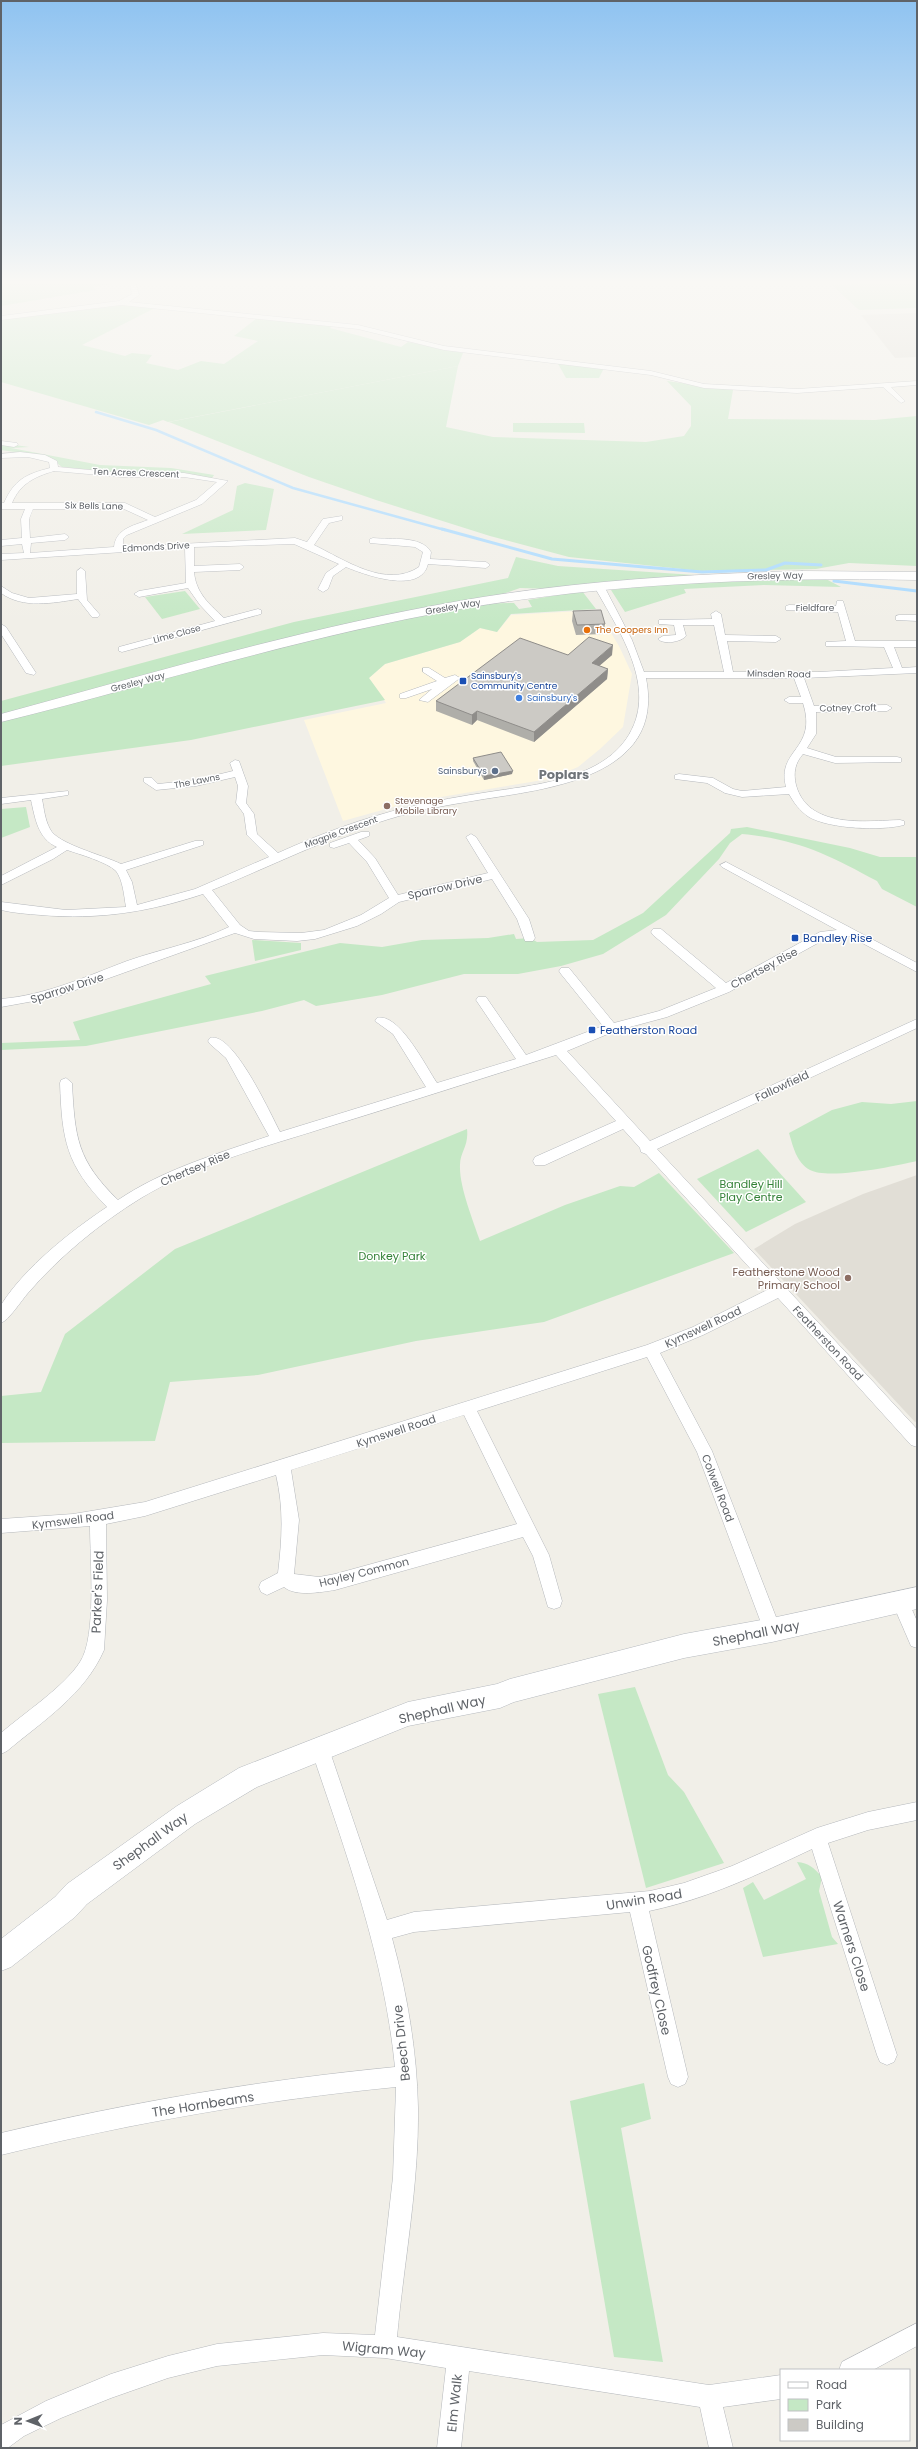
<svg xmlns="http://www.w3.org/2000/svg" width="918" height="2449" font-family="Poppins,sans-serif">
  <rect width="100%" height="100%" fill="#f1efe8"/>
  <!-- commercial -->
  <polygon fill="#fef7e0" points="597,610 619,646 632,674 623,727 600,749 578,767 549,779 411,802 343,821 304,720 386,703 369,678 385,664 460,642 480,628 497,632 511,615"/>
  <!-- education -->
  <g fill="#e1ded6">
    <polygon points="917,313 917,357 895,358 861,315"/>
    <polygon points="917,1175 917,1421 915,1422 754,1249 795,1224 863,1194"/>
  </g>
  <!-- green -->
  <g fill="#c5e8c5">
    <polygon points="1,284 111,284 93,287 96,290 1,306"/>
    <polygon points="917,284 917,308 859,310 832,285"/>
    <polygon points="125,305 155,308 82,345 125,356 132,353 152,355 146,363 178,370 201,361 224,364 258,341 234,336 257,318 332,326 330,328 401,347 408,342 463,353 458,366 168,422 163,420 149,425 1,382 1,320"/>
    <polygon points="557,362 604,368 599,378 566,378"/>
    <polygon points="458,366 446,427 493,437 646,442 684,436 691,426 691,406 667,381 733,390 728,419 875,420 917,416 917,566 849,563 816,569 701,571 569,557 490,536 376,500 309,477 169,422"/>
    <polygon points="513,423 584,423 585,433 513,432"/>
    <polygon points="1,443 29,447 11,448 100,465 171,468 214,475 212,478 185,474 120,473 62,467 49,457 1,450"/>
    <polygon points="245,483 274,489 266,530 182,534 233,510 237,486"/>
    <polygon points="516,557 558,566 695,575 552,589 520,588 491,598 456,603 1,715 1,701 294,622 508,578"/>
    <polygon points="824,578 841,587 764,585 684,589 686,593 625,612 611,590 679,582"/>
    <polygon points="185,591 200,609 162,619 145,597"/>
    <path d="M582 591 596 609 511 614 497 632 480 628 460 642 385 664 369 678 385 700 191 740 1 766V722C112 692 223 661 335 634 389 621 459 602 514 603L519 609 532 607 528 600Z"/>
    <polygon points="26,807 30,827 1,838 1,809"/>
    <path d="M747 827 850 848 880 857H917V907L882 889 877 881C829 855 798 839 742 834L730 843 719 859 666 915 603 954 561 966 518 974H464L382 995 316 1006 304 1000 262 1011 86 1046 1 1050V1043L80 1040 73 1022 211 984 205 976 340 943 382 947 422 940 488 938 514 934 516 939 530 938 537 942 593 940 643 913 730 833 731 829Z"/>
    <polygon points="252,940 301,943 301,950 255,961"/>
    <path d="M917 1101V1161C896 1166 828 1180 810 1170 796 1162 793 1146 789 1133L832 1110 862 1102 891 1104Z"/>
    <path d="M467 1129C469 1146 460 1152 460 1165 459 1186 473 1220 480 1241L565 1205 620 1186 634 1187 659 1173 734 1253 544 1322 416 1341 258 1375 170 1382 155 1441 1 1443V1396L41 1392 65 1334 175 1249Z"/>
    <polygon points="758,1149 806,1202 746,1232 697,1179"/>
    <polygon points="635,1687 668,1775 684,1792 724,1863 646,1888 598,1694"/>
    <path d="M797 1862C809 1863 814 1868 822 1877L819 1891 832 1937 838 1944 763 1957 743 1888 753 1882 764 1900 806 1879Z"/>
    <polygon points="644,2083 651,2119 621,2128 663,2362 614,2357 570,2101"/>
  </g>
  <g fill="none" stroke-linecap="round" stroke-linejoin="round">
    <!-- stream-far1 -->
    <polyline stroke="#aadaff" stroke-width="2.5" points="96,412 156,430 293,488 445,530"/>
    <!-- stream -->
    <g stroke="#aadaff" stroke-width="3">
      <polyline points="442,529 552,559 702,572 766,570 785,563 821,565"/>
      <polyline points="834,581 917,591"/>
    </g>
    <defs>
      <g id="street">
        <polygon points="130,284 136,284 139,295 129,302 358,325 444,346 651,371 704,384 797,389 917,381 917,385 891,387 905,401 901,403 883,387 797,393 704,388 651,375 444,350 358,329 121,305 1,320 1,316 119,301 132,294"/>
        <polygon points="1,441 17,443 18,445 14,447 1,445"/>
        <path d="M20 452 45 455 57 461 58 467 122 473H184L228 481 202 504 127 535 123 539V547L295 538 307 542 323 519 342 516V520L329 523 314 545C345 560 386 589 419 567L423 552 415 547 370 543V539L373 538C391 540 421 535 431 552L430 559 486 562 490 565 486 568 428 564C421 595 365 575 346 567L333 576 328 589 323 592 318 589 326 573 339 564 294 544 194 547V566L240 564 244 567 240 570 194 572C196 593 209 604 224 618L258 609 261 610V614L122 652 119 651V647L215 621 200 605 188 588 139 597 134 594 139 591 186 583 185 548 1 560V554L24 553 22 544 1 546V540L22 538 21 519 25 509H1V503H4C14 480 26 474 50 468L49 462 28 457 1 458V454ZM54 471 122 477H184L217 482 196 500 155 517 125 503H12C20 484 34 477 54 471ZM33 509H124L148 520C132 526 116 529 114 547L30 553 31 543 65 540 69 537 65 534 30 538 29 519Z"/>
        <path d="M81 568 85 571 87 600 100 615 98 617H92L78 599C53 603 23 609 1 593V586L12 593 29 598 77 594V571Z"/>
        <path d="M599 583 604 586 632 640 644 672H724L714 625H683L686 636C681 642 664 645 658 639L663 636 676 635 674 625 659 624V620L712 619 711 614 716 611 721 614 725 635 776 636 781 639 776 642 727 641 733 672H818L893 668 884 647 826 646V642L846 641 838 612 786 610V606L789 605 836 606 837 601H843L855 641H917V647H894L902 668 917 667V673L804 678 814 706 887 705 892 708 887 711 816 712V734L807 748 836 757H897L901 758V762L835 763 803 754C795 763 793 773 796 785 808 829 865 821 900 820L904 821V825C881 831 830 829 809 817 800 811 794 803 789 794L742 797 725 793 707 783 675 779V775L679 774 713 778 733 789 742 791 786 787C776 749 818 750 803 703H789L784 700 789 697H801L794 678H646C666 778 546 789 478 800 448 805 418 810 389 819 328 837 272 866 212 890L240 925 249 931 259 932 301 933 324 930 361 915 389 898 367 862 349 843 334 848 330 847V843L361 832H369V836L358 840 375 858 398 895 488 873 466 837 471 834 476 837 529 919 535 938 533 941H525L517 919 492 879 399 902 381 914 357 926 315 939 297 941 254 939 235 933 56 997 1 1007V999C46 995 85 977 127 961 161 949 196 943 229 927L203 894C149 912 98 920 41 915 27 914 14 913 1 910V902L66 910 126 907C124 896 123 880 116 871 107 862 79 854 67 850L53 859 1 885V876L57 847C38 839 35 818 31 800L1 804V798L68 791V795L42 799C44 809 45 820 50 829 57 844 103 855 121 864L195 841H203V845L126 870 132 882 137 905 195 889 269 857 247 835 244 814 236 803 238 786 235 777 196 786 156 790 144 782V778H152L158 784 196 780 233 771 230 763 235 760 239 761 248 786 246 803 254 814 257 834 278 853C320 834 363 818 409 807 435 801 462 796 489 792 541 784 617 778 636 719 650 674 615 624 594 586Z"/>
        <polygon points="899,615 917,615 917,621 896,620 896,616"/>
        <polygon points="1,624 6,627 36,673 34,675 26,673 1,634"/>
        <polygon points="423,668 429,668 445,678 455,675 460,678 428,702 419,700 432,689 406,698 400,698 400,694 437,681 423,672"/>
        <path d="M726 862 917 963V972L849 936 827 938 729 992 667 1017 615 1031 567 1051 650 1141 917 1019V1028L657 1149 917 1429V1447L911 1445 778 1298 703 1335 660 1353 712 1451 781 1630 778 1636 772 1638 766 1636 697 1452 647 1357 477 1411 549 1555 562 1601 560 1607 554 1609 548 1607 533 1556 523 1537 335 1590C321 1592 296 1597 284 1587L267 1595 261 1592 259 1587 261 1582 278 1573C282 1539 284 1509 276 1475L145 1516 106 1524 107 1600 104 1650C85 1694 43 1721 7 1751L1 1754V1733C24 1713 64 1687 80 1662 97 1637 90 1558 90 1526L1 1533V1519L73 1514 145 1502 647 1345 693 1327 769 1289 646 1154 641 1152 640 1148 623 1129 545 1165H535L533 1161 535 1157 616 1121 556 1055C477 1080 399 1105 321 1129 261 1148 195 1165 141 1198 99 1224 60 1256 28 1293 21 1301 9 1320 1 1323V1305C25 1267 71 1231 107 1207 66 1165 62 1140 60 1083L61 1080 66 1078 72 1083C75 1138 77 1160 118 1200 164 1169 217 1154 269 1136L226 1058 210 1044 208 1041 210 1038C233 1031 270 1113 280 1132L426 1087 393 1034 375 1021 377 1018C399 1012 426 1067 437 1083L516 1059 476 1000 478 997H486L526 1055 603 1026 561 974 559 971 561 968H569L614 1023 659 1011 716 988 653 935 651 932 653 929H661L726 983 820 932 837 930 722 867 720 865ZM464 1415 517 1524 335 1574 319 1577 294 1574 299 1520 291 1470Z"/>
        <polygon points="900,1594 906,1596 917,1621 917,1648 911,1646 892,1602 894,1596"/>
        <path d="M320 1740 326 1743 329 1749 387 1920 414 1912 650 1891 684 1883 732 1866 817 1828 868 1812 917 1802V1820L868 1830 828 1843 897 2055 894 2062 887 2065 880 2062 877 2055 812 1849C759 1874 707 1899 649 1911L688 2077 685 2084 678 2087 671 2084 668 2077 630 1912 414 1932 392 1938C407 1993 417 2051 418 2108 419 2185 404 2261 397 2337L709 2385 781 2375V2399L723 2407 733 2448H709L700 2407 469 2371 461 2448H437L446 2368 385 2358 323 2355 217 2366 168 2378 111 2398 61 2418 24 2436 9 2447 1 2448V2425L46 2401 111 2374 168 2356 217 2344 323 2333 375 2335 393 2177 396 2087C263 2100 131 2123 1 2155V2133C131 2102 262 2080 395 2067 384 1956 346 1853 311 1749L314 1743Z"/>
        <polygon points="917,2323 917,2346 873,2370 839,2370 842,2362"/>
      </g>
      <g id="secondary">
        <path d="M802 571 917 572V580C764 577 611 583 460 609 304 636 154 684 1 722V714C153 673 304 628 459 601 573 581 687 574 802 571Z"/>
        <polygon points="917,1587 917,1609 772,1642 684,1658 514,1702 500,1708 408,1726 257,1787 195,1824 87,1904 75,1917 11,1967 1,1971 1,1939 55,1897 67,1884 177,1806 239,1768 408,1702 497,1684 510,1679 684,1634 772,1618"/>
      </g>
    </defs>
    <!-- street casing -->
    <use href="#street" stroke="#b5b8bc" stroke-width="1"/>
    <!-- secondary casing -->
    <use href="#secondary" stroke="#b6babf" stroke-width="1"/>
    <!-- street -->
    <use href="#street" fill="#fff" fill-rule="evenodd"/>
    <!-- secondary -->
    <use href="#secondary" fill="#fff" fill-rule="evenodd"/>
  </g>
  <!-- wall -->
  <g fill="#afaea9">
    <polygon points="573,611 605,624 604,634 576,635 572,621"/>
    <polygon points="568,655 612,655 599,666 608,669 607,679 534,742 477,720 472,725 436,711 436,701"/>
    <polygon points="473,758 512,774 484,780 473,761"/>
  </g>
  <!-- shaded-wall -->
  <g fill="#8f8d8a">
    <polygon points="613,645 612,655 591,673 592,663"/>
    <polygon points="608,669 607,679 534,742 534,732"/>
    <polygon points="477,711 477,720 472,725 472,715"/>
    <polygon points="513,771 512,774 484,780 484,776"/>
  </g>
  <!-- building -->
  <g fill="#cccac5" stroke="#8f8d8a">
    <polygon points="601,610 605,624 577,625 573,611"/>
    <polygon points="589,637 613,645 592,663 608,669 534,732 477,711 472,715 436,701 520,638 568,655"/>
    <polygon points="501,752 513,771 484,776 473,758"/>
  </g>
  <!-- sky -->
  <linearGradient id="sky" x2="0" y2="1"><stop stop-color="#8fc3f1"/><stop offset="0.45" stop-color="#f9f8f5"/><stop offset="1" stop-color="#f9f8f5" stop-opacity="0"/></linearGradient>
  <rect width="918" height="627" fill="url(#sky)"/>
  <!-- markers -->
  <circle fill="#e8710a" stroke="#fff" stroke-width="1.5" cx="587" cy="630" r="4"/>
  <g fill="#1a4fb4" stroke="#fff" stroke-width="1.5">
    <rect x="459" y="677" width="8" height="8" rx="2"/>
    <rect x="791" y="934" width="8" height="8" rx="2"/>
    <rect x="588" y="1026" width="8" height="8" rx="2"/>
  </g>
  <circle fill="#3f7fe0" stroke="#fff" stroke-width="1.5" cx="519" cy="698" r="4"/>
  <circle fill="#5c6f8a" stroke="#fff" stroke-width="1.5" cx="495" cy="771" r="4"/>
  <g fill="#8d6e63" stroke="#fff" stroke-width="1.5">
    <circle cx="387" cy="806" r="4"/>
    <circle cx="848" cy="1278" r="4"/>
  </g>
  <g text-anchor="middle" stroke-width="3" stroke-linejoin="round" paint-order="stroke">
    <!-- far-street labels -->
    <g font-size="9" fill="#5f6368" stroke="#fff">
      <text transform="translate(136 473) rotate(2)" y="3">Ten Acres Crescent</text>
      <text transform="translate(94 506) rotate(1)" y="3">Six Bells Lane</text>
      <text transform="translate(156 547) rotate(-3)" y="3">Edmonds Drive</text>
      <text transform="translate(775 576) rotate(-1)" y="3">Gresley Way</text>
      <text transform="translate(453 607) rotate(-10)" y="3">Gresley Way</text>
      <text x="815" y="611">Fieldfare</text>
      <text transform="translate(177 634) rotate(-15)" y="3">Lime Close</text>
      <text transform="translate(779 674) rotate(1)" y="3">Minsden Road</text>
      <text transform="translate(138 682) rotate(-15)" y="3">Gresley Way</text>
      <text transform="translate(848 708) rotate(-1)" y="3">Cotney Croft</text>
      <text transform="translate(197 781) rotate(-11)" y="3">The Lawns</text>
      <text transform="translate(341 832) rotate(-20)" y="3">Magpie Crescent</text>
    </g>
    <!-- far-food labels -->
    <g font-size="9" fill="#c56008" stroke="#fff" text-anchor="start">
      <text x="595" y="633">The Coopers Inn</text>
    </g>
    <!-- far-transit labels -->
    <g font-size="9" fill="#164399" stroke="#fff" text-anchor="start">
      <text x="471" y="679">Sainsbury's<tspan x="471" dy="10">Community Centre</tspan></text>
    </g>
    <!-- far-shop labels -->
    <g font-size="9" fill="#366cbe" stroke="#fff" text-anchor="start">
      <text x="527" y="701">Sainsbury's</text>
    </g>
    <!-- far-service labels -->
    <g font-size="9" fill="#4e5e75" stroke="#fff" text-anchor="end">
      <text x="487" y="774">Sainsburys</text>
    </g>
    <!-- far-education labels -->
    <g font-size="9" fill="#785e54" stroke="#fff" text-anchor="start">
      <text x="395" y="804">Stevenage<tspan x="395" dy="10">Mobile Library</tspan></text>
    </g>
    <!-- street labels -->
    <g font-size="11" fill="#5f6368" stroke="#fff">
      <text transform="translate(445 887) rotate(-13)" y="4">Sparrow Drive</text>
      <text transform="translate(764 968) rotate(-28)" y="4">Chertsey Rise</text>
      <text transform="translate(67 988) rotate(-18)" y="4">Sparrow Drive</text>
      <text transform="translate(782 1086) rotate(-25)" y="4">Fallowfield</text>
      <text transform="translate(195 1168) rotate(-23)" y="4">Chertsey Rise</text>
      <text transform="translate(703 1327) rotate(-25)" y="4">Kymswell Road</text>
      <text transform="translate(828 1343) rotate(47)" y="4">Featherston Road</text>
      <text transform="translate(396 1431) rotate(-18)" y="4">Kymswell Road</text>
      <text transform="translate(718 1488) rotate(69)" y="4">Colwell Road</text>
      <text transform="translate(73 1520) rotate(-7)" y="4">Kymswell Road</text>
      <text transform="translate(364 1572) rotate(-14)" y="4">Hayley Common</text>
    </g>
    <!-- transit labels -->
    <g font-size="11" fill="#164399" stroke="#fff" text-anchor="start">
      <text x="803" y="942">Bandley Rise</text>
      <text x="600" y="1034">Featherston Road</text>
    </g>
    <!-- park labels -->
    <g font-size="11" fill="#348238" stroke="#fff">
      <text x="751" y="1188">Bandley Hill<tspan x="751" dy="13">Play Centre</tspan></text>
      <text x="392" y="1260">Donkey Park</text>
    </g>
    <!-- education labels -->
    <g font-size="11" fill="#785e54" stroke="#fff" text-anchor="end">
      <text x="840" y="1276">Featherstone Wood<tspan x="840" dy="13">Primary School</tspan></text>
    </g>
    <!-- far-district labels -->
    <g font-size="13" font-weight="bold" fill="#70757a" stroke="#fff">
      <text x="564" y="779">Poplars</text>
    </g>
    <!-- near-street labels -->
    <g font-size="13" fill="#5f6368" stroke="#fff">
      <text transform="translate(97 1592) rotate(-88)" y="5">Parker's Field</text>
      <text transform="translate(756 1633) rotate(-11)" y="5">Shephall Way</text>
      <text transform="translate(442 1709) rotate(-13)" y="5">Shephall Way</text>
      <text transform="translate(150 1841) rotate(-36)" y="5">Shephall Way</text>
      <text transform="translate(644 1899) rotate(-9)" y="5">Unwin Road</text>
      <text transform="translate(852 1946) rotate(72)" y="5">Warners Close</text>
      <text transform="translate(657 1990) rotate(77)" y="5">Godfrey Close</text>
      <text transform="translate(401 2043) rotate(-96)" y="5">Beech Drive</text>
      <text transform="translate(203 2104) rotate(-9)" y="5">The Hornbeams</text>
      <text transform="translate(384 2349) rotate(5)" y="5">Wigram Way</text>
      <text transform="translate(454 2403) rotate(-84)" y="5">Elm Walk</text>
    </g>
  </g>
  <!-- border -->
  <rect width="918" height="2449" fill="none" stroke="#5f6368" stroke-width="4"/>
  <!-- legend -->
  <rect x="780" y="2369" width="130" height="72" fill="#ffffff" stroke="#bfc1c3"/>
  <rect x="788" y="2382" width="20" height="6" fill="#ffffff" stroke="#bfc1c3"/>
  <text x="816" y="2389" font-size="12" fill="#5f6368">Road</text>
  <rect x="788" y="2399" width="20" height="12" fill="#c5e8c5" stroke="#bfc1c3"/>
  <text x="816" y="2409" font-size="12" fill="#5f6368">Park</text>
  <rect x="788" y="2419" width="20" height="12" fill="#cccac5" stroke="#bfc1c3"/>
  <text x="816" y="2429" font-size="12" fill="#5f6368">Building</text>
  <!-- north arrow -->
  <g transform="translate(28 2421) rotate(269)" stroke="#ffffff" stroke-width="3" paint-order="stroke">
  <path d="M0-3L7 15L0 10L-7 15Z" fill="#5f6368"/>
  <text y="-6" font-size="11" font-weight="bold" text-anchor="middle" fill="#5f6368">N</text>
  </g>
</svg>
